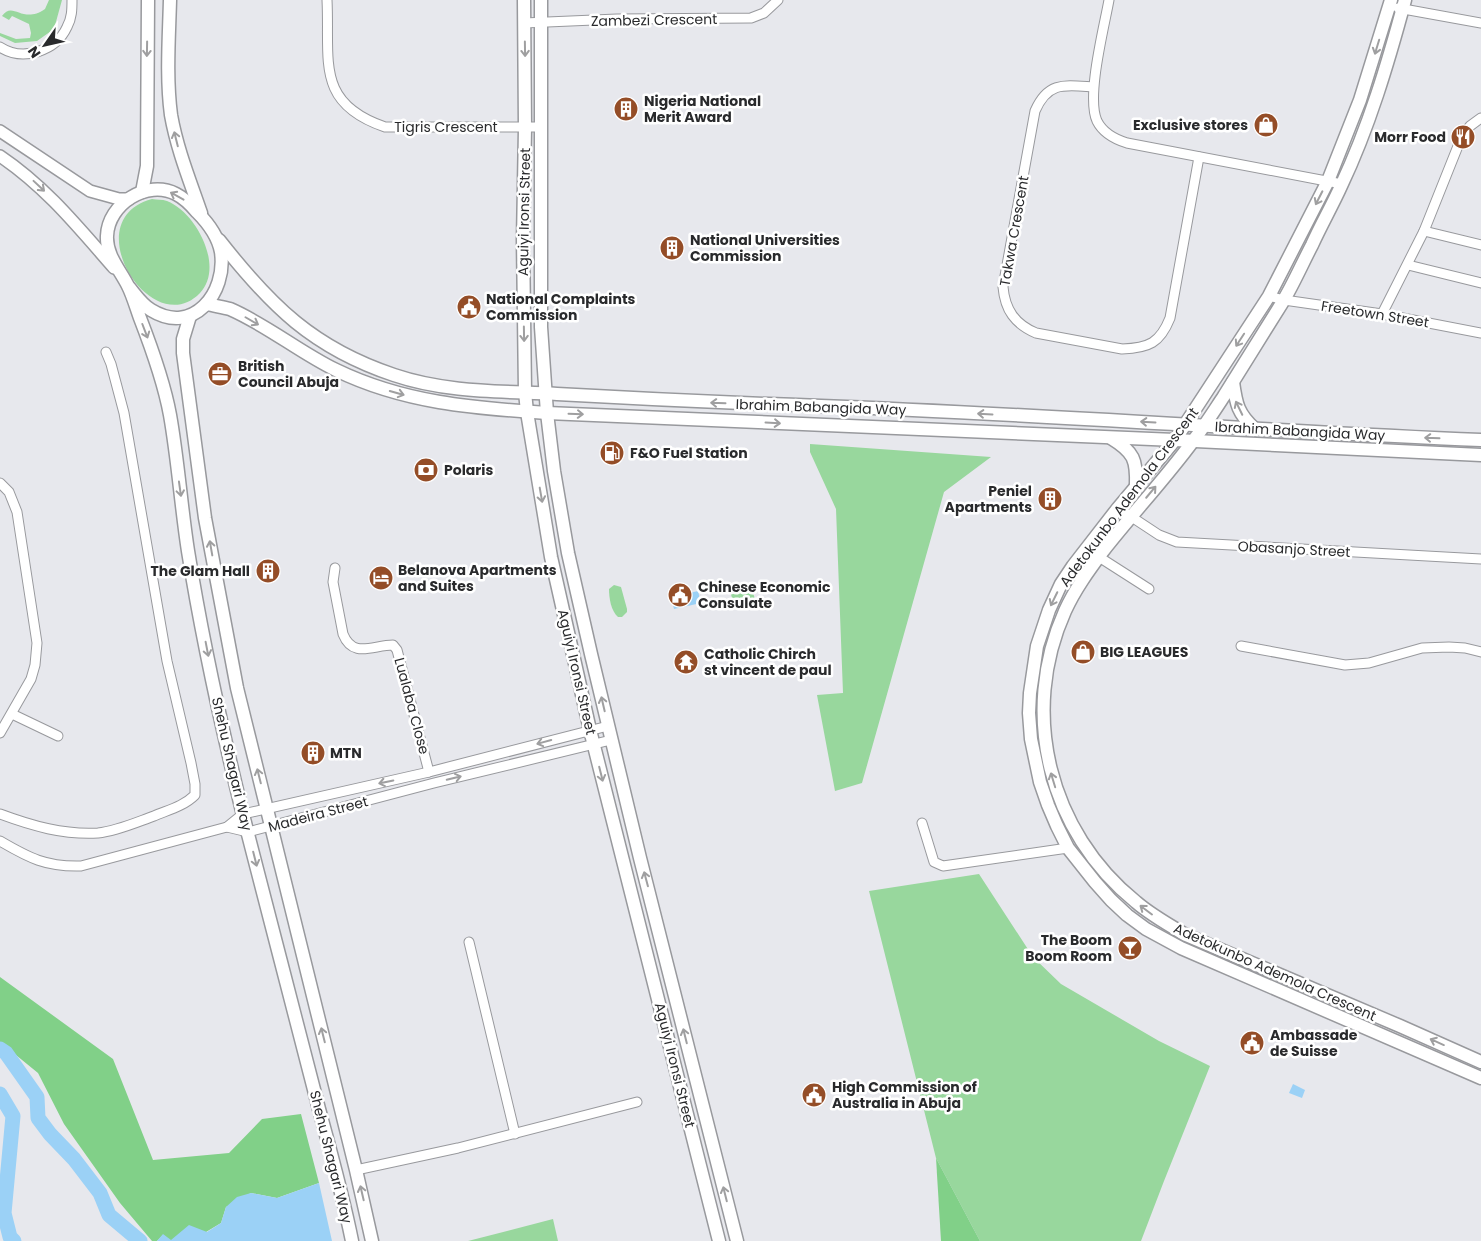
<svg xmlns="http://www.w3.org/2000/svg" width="1481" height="1241" font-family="Poppins,sans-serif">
  <rect width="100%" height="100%" fill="#e7e8ed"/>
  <!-- green -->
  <g fill="#98d79d">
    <path d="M49 0H62L54 29 37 41 15 43 0 36V33L16 39 30 38 31 33 29 24 12 16 9 20 2 16C13 0 22 25 45 9Z"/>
    <path d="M152 199C157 200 162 199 167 201 196 212 225 267 200 293 152 343 74 220 152 199Z"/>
    <polygon points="810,444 991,457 944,492 862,783 835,791 817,695 843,693 836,509 810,452"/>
    <path d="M614 585 621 587 627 609V612L622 617H618C611 611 609 598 609 589Z"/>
    <polygon points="751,585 756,603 735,608 730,591"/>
    <polygon points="979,874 1033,957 1061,984 1159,1041 1210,1066 1164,1181 1141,1241 980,1241 936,1158 869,891"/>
    <polygon points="553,1219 558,1241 468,1241"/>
  </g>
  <!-- forest -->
  <g fill="#81d088">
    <polygon points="0,977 113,1059 153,1160 229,1153 262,1119 301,1114 319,1183 277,1198 251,1193 226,1207 221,1223 206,1232 171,1241 163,1235 157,1241 152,1241 120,1203 64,1124 38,1073 0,1042"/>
    <polygon points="936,1158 980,1241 941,1241"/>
  </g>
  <!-- water -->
  <g fill="#9bd1f6">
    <polygon points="698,591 701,603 674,609 671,597"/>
    <polygon points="1293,1084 1305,1090 1302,1098 1289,1093"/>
    <polygon points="319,1183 332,1241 157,1241 163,1234 171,1240 189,1225 207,1232 221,1223 226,1207 237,1197 251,1193 277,1198"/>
  </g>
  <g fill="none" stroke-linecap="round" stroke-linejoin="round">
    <!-- river -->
    <g stroke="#9bd1f6" stroke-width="15">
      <polyline points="0,1049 6,1053 37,1097 38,1118 50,1134 74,1159 100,1193 109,1215 140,1241"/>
      <polyline points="0,1094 13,1116 4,1213 10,1237 14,1241"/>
    </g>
    <defs>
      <g id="minor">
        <path d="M327 0C330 61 315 103 385 127H541"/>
        <path d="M1109 0C1104 28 1086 97 1097 121 1103 133 1114 139 1127 143L1342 184"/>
        <polyline points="1398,8 1481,23"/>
        <polyline points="524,23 617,19 751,18 764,13 778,0"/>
        <path d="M0 47C23 62 56 51 67 27 72 18 72 9 72 0"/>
        <path d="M1093 87C1065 85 1048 81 1035 111L1003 287C1005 310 1015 324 1036 333L1122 349C1149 348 1160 343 1170 318L1199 157"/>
        <polyline points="1424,231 1481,245"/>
        <polyline points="1408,265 1481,283"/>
        <polyline points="1269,296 1284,300 1382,314 1481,333"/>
        <polyline points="1382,314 1424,231 1462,136 1470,126 1481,118"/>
        <polyline points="0,483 9,492 17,512 37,643 35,665 31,679 0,733"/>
        <polyline points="1118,508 1159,535 1177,542 1481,559"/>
        <polyline points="1099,557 1149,589"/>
        <path d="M335 568 333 582 343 634C353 659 373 645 393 645L397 650 429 772"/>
        <polyline points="1241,646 1345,665 1369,663 1422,648 1449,647 1465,648 1481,652"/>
        <polyline points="12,714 58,736"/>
        <path d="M0 814C32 826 64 835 98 833 117 831 137 822 154 816 168 810 184 806 195 795V784L191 763 167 661 124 413 111 364 106 352"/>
        <polyline points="922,823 934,862 943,866 1068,848"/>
        <polyline points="227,827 243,814 429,772 608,726"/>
        <path d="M0 841C29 858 46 867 81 866L227 827 248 832 434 783 611 740"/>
        <polyline points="469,942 515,1134"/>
        <polyline points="356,1170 458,1148 637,1102"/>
      </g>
      <g id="tertiary">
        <polyline points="0,131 90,191 119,199 129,199"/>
        <path d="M0 156C46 187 78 227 114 268"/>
      </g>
      <g id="secondary">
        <path d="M170 0C169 38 166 77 171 115 177 149 190 181 201 213"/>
        <polyline points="524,0 525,128 523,240 525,392 527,412 551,557 590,730 719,1241"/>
        <polyline points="541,0 541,327 547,413 554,471 568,553 591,654 640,858 737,1241"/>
        <polyline points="1391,0 1360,100 1328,181 1269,296 1175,440 1118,508 1073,566 1061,584 1049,610 1037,646 1030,693 1029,713 1031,739 1040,782 1048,805 1057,826 1068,848 1095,882 1111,900 1127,915 1146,929 1181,948 1481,1078"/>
        <path d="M1405 0C1388 63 1369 127 1341 186 1332 206 1321 225 1312 245 1302 264 1293 285 1282 303 1263 334 1243 365 1224 396 1214 411 1204 427 1193 441 1165 479 1132 514 1103 551 1089 570 1075 589 1065 611 1019 713 1049 832 1136 902 1151 915 1169 925 1186 935L1400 1026 1481 1062"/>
        <polyline points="142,192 147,166 148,0"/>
        <path d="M219 240C271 306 313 348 394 375 447 393 502 391 557 394 645 399 733 403 821 406 1041 414 1261 431 1481 440"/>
        <path d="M128 286C135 294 141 304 151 310 193 336 227 293 221 252 218 236 208 223 197 212 191 205 184 198 176 194 147 179 108 204 107 236 106 255 120 270 128 286 133 296 136 307 140 318 152 349 164 382 170 415 178 460 181 506 188 551 202 638 221 725 242 811 267 911 294 1009 319 1109 331 1153 343 1196 352 1241"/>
        <path d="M207 304C215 306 223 307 230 309 267 325 299 352 336 370 404 403 473 408 547 413L1175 440 1481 455"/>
        <polyline points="190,316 183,339 183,353 205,518 237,688 356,1170 372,1241"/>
        <path d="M1233 382C1236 404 1238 414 1255 429"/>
        <path d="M1111 438C1134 452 1137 460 1136 486"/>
      </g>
    </defs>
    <!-- minor casing -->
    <use href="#minor" stroke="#98999d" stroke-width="11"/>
    <!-- tertiary casing -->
    <use href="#tertiary" stroke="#98999d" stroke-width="14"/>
    <!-- secondary casing -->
    <use href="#secondary" stroke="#98999d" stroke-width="15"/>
    <!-- minor -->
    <use href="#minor" stroke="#fff" stroke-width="9"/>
    <!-- tertiary -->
    <use href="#tertiary" stroke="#fff" stroke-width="11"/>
    <!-- secondary -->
    <use href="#secondary" stroke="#fff" stroke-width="12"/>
  </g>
  <!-- one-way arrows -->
  <defs><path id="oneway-shaft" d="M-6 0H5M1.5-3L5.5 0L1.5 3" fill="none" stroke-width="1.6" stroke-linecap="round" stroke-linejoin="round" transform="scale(1.25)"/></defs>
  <g stroke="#9f9fa0">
    <use href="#oneway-shaft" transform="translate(1377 47) rotate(107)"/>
    <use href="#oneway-shaft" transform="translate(147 49) rotate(91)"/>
    <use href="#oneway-shaft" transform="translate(525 49) rotate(89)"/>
    <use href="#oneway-shaft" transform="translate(176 139) rotate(-104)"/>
    <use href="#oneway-shaft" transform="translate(39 186) rotate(43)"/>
    <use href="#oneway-shaft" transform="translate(177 196) rotate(-151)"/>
    <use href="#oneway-shaft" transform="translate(1319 198) rotate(117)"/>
    <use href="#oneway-shaft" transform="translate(252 321) rotate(30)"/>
    <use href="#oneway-shaft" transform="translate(145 331) rotate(69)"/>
    <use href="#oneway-shaft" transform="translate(524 334) rotate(89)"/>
    <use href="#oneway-shaft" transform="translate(1240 340) rotate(123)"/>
    <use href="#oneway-shaft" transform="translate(397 393) rotate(16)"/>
    <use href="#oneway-shaft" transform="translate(718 403) rotate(-178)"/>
    <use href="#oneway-shaft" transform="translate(1239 408) rotate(-116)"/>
    <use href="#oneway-shaft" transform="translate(576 414) rotate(2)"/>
    <use href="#oneway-shaft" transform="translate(985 414) rotate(-177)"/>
    <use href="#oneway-shaft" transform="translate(1148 422) rotate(-177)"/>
    <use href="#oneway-shaft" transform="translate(773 423) rotate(3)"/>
    <use href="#oneway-shaft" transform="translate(1432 438) rotate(-178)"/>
    <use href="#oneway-shaft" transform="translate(180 489) rotate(82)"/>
    <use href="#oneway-shaft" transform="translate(1151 492) rotate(-50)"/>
    <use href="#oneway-shaft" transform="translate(541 495) rotate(80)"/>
    <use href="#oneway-shaft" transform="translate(211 548) rotate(-100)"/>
    <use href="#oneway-shaft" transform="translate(1054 599) rotate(116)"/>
    <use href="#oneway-shaft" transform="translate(207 649) rotate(79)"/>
    <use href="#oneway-shaft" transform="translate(603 704) rotate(-103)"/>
    <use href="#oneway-shaft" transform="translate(544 742) rotate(165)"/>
    <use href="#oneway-shaft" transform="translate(601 774) rotate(76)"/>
    <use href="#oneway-shaft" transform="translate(259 776) rotate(-104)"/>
    <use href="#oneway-shaft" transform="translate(454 778) rotate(-14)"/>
    <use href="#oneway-shaft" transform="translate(1053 780) rotate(-107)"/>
    <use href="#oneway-shaft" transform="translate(386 782) rotate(168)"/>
    <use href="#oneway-shaft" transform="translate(255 859) rotate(76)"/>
    <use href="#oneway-shaft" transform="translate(646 879) rotate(-105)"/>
    <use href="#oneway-shaft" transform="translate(1146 910) rotate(-143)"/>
    <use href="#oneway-shaft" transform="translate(323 1035) rotate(-104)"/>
    <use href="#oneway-shaft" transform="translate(685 1036) rotate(-104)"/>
    <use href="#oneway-shaft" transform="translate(1437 1042) rotate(-156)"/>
    <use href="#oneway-shaft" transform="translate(362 1193) rotate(-103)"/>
    <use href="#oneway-shaft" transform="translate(725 1194) rotate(-104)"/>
  </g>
  <!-- icons -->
  <defs>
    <symbol id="building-disc" viewBox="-11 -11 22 22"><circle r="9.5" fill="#944d27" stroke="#fff"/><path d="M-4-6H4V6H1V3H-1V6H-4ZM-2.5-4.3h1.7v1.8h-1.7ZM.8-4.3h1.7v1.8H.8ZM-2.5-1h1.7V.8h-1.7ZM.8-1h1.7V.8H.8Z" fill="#fff"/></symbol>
    <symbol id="shop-disc" viewBox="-11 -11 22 22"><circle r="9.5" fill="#944d27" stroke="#fff"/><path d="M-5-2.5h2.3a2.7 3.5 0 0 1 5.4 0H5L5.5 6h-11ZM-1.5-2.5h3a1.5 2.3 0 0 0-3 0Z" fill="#fff"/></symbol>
    <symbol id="restaurant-disc" viewBox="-11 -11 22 22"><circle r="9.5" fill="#944d27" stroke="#fff"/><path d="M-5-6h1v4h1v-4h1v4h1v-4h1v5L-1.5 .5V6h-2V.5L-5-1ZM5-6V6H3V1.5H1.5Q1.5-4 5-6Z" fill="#fff"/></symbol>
    <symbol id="civic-disc" viewBox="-11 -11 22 22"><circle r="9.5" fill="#944d27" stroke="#fff"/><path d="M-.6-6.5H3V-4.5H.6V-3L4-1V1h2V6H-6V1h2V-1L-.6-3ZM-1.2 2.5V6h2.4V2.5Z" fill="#fff"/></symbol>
    <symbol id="office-disc" viewBox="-11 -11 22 22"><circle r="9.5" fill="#944d27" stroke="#fff"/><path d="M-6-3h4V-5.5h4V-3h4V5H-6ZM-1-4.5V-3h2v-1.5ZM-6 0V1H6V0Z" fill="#fff"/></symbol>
    <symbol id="fuel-disc" viewBox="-11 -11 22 22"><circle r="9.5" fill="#944d27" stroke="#fff"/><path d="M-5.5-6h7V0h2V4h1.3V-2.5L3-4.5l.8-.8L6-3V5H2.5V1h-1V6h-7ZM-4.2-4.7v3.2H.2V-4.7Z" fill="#fff"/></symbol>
    <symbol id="bank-disc" viewBox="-11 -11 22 22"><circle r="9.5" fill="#944d27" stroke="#fff"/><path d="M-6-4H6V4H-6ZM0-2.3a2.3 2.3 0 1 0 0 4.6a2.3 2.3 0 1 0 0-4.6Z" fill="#fff"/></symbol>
    <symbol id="hotel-disc" viewBox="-11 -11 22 22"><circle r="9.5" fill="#944d27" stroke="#fff"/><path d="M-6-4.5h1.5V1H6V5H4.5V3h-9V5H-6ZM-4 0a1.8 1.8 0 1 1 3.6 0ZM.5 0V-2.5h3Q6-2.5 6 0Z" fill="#fff"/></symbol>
    <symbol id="temple-disc" viewBox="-11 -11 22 22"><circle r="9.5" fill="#944d27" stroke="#fff"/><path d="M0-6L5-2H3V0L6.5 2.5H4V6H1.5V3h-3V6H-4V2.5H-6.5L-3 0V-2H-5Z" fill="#fff"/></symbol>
    <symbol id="bar-disc" viewBox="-11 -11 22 22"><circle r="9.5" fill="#944d27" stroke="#fff"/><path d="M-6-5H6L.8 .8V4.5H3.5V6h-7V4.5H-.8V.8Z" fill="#fff"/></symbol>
  </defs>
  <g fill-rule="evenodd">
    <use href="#building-disc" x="612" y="95" width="28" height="28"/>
    <use href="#shop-disc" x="1252" y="111" width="28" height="28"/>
    <use href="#restaurant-disc" x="1449" y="123" width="28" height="28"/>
    <use href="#building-disc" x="658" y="234" width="28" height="28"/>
    <use href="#civic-disc" x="455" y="293" width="28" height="28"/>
    <use href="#office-disc" x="206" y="360" width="28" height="28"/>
    <use href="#fuel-disc" x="598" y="439" width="28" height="28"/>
    <use href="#bank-disc" x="412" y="456" width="28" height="28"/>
    <use href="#building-disc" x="1036" y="485" width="28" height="28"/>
    <use href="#building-disc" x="254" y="557" width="28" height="28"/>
    <use href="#hotel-disc" x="367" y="564" width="28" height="28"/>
    <use href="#civic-disc" x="666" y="581" width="28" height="28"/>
    <use href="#shop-disc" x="1069" y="638" width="28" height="28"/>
    <use href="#temple-disc" x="672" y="648" width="28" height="28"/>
    <use href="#building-disc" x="299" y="739" width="28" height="28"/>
    <use href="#bar-disc" x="1116" y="934" width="28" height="28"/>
    <use href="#civic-disc" x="1238" y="1029" width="28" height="28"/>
    <use href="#civic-disc" x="800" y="1081" width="28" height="28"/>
  </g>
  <g text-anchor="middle" stroke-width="5" stroke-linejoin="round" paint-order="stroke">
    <!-- street labels -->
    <g font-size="14" fill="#292a2c" stroke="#fff">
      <text transform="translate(654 20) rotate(-1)" y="5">Zambezi Crescent</text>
      <text x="446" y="132">Tigris Crescent</text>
      <text transform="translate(524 212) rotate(-89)" y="5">Aguiyi Ironsi Street</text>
      <text transform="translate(1014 231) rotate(-80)" y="5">Takwa Crescent</text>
      <text transform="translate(1375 314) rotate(9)" y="5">Freetown Street</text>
      <text transform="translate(821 407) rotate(2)" y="5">Ibrahim Babangida Way</text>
      <text transform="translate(1300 431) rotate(3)" y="5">Ibrahim Babangida Way</text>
      <text transform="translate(1129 497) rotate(-53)" y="5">Adetokunbo Ademola Crescent</text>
      <text transform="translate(1294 549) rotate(3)" y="5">Obasanjo Street</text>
      <text transform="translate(577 672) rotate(77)" y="5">Aguiyi Ironsi Street</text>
      <text transform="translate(412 706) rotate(75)" y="5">Lualaba Close</text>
      <text transform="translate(232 764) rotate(77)" y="5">Shehu Shagari Way</text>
      <text transform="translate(318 814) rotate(-15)" y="5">Madeira Street</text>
      <text transform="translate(1275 972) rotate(24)" y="5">Adetokunbo Ademola Crescent</text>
      <text transform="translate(675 1065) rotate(76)" y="5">Aguiyi Ironsi Street</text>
      <text transform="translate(331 1157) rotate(76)" y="5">Shehu Shagari Way</text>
    </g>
    <!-- poi labels -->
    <g font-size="14" font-weight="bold" fill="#292a2c" stroke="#fff" text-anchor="start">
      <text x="644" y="106">Nigeria National<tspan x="644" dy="16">Merit Award</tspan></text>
      <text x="1248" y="130" text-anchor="end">Exclusive stores</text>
      <text x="1446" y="142" text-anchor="end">Morr Food</text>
      <text x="690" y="245">National Universities<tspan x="690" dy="16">Commission</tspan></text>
      <text x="486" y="304">National Complaints<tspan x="486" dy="16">Commission</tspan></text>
      <text x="238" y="371">British<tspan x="238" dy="16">Council Abuja</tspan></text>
      <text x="630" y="458">F&amp;O Fuel Station</text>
      <text x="444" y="475">Polaris</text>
      <text x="1032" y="496" text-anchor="end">Peniel<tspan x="1032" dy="16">Apartments</tspan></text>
      <text x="398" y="575">Belanova Apartments<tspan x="398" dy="16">and Suites</tspan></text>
      <text x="250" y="576" text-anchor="end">The Glam Hall</text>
      <text x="698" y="592">Chinese Economic<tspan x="698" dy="16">Consulate</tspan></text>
      <text x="1100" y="657">BIG LEAGUES</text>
      <text x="704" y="659">Catholic Chirch<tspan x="704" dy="16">st vincent de paul</tspan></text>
      <text x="330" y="758">MTN</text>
      <text x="1112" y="945" text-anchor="end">The Boom<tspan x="1112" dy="16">Boom Room</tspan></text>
      <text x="1270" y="1040">Ambassade<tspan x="1270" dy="16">de Suisse</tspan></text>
      <text x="832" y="1092">High Commission of<tspan x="832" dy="16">Australia in Abuja</tspan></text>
    </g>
  </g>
  <!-- north arrow -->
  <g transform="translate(45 45) rotate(236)" stroke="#ffffff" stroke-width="4" paint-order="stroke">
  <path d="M0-4L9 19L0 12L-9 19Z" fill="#292a2c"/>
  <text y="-8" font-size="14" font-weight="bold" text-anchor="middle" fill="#292a2c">N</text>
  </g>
</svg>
